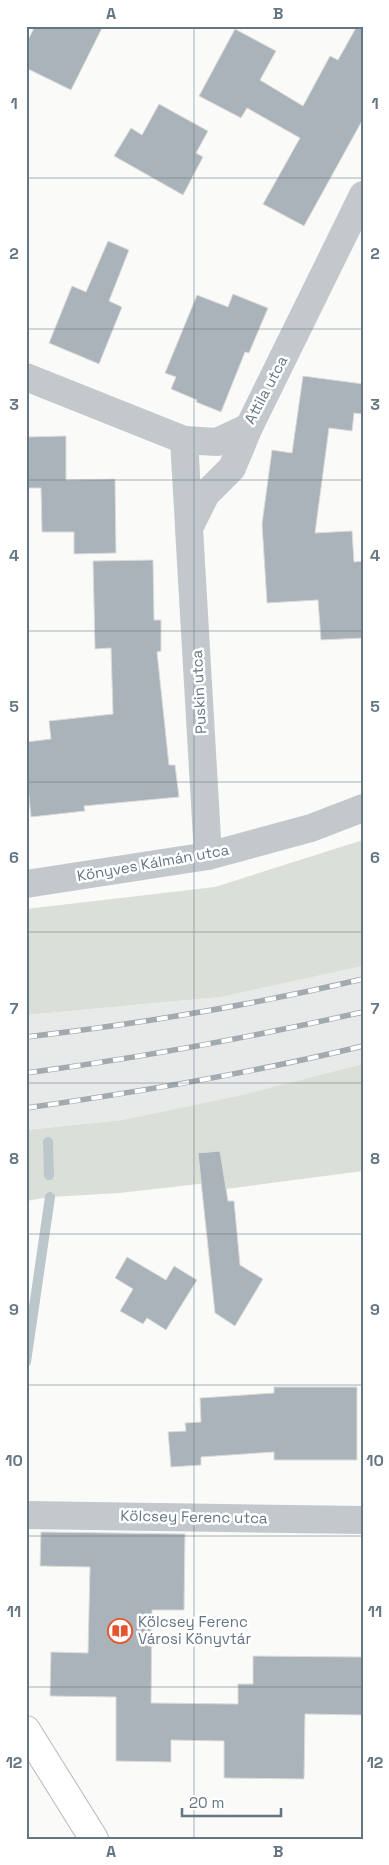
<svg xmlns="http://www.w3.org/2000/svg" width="389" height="1865" font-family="'Space Grotesk',sans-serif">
  <rect width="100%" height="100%" fill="#fafaf8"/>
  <!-- built -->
  <polygon fill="#e8e9e9" points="363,966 363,1064 237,1096 122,1120 26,1130 26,1015 221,997"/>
  <!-- green -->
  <g fill="#dadfd7">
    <polygon points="363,840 363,966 221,997 26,1015 26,909 215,887"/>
    <polygon points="363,1064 363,1171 226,1189 225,1181 119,1193 50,1197 26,1201 26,1130 122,1120 237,1096"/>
  </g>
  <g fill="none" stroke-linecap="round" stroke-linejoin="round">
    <!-- stream -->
    <g stroke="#bbc7cb" stroke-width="10">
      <polyline points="48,1142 49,1175"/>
      <polyline points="26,1362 50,1197"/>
    </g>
  </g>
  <!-- building -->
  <g fill="#aab3b9" stroke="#dcdcda">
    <polygon points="35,26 103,26 71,90 26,68 26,44"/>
    <polygon points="357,26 363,26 363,119 304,226 263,204 300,138 247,108 241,118 199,96 235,29 276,51 260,80 303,106 330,56 338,60"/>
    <polygon points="159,104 208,131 196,153 203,157 183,195 114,156 131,128 142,135"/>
    <polygon points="108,241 129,250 109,301 122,307 99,364 49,343 72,286 86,292"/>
    <polygon points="233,294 268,308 249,353 245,352 221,412 196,402 197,400 171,389 176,377 165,373 197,295 228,307"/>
    <polygon points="303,376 363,384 363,414 354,413 352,431 329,428 315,533 352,531 354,562 363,561 363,638 321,640 318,600 267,603 262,524 272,450 292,453"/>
    <polygon points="66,436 66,480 115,479 116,553 74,554 74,532 42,532 41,488 26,488 26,437"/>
    <polygon points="153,560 154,620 161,620 161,651 157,652 169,765 175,765 179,797 84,806 85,811 31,817 26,767 26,742 51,739 49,721 113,714 111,648 95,649 93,561"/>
    <polygon points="220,1151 228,1201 234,1201 240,1265 263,1279 235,1326 215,1313 198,1153"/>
    <polygon points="127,1257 166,1280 174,1266 197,1280 166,1330 147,1318 143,1324 120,1311 133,1289 115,1278"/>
    <polygon points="274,1387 357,1387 357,1460 274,1460 274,1452 201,1457 201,1465 171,1467 168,1432 186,1431 185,1423 201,1422 200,1398 274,1393"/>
    <polygon points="41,1532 185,1534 184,1610 152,1610 151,1703 238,1704 238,1684 253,1684 253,1656 363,1657 363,1715 305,1714 304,1779 224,1778 224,1741 171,1740 171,1762 116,1761 116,1697 50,1696 51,1652 88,1653 90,1567 40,1566"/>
  </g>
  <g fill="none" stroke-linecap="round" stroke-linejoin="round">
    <defs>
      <polyline id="secondary" points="26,1730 94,1839"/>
    </defs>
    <!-- secondary casing -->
    <use href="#secondary" stroke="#b3babf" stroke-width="30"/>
    <!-- street -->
    <g stroke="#c3c8cc" stroke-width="28">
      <polyline points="26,377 184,440 217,442 249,427"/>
      <polyline points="184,440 189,526"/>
      <polyline points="208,856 189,528 206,494 232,468 249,427 363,195"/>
      <polyline points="26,884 208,856 311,828 363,808"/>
      <polyline points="26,1515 363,1520"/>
    </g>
    <!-- secondary -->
    <use href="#secondary" stroke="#fff" stroke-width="28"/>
    <defs>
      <g id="rail">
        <path d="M26 1037C140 1024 252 1005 363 979"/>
        <path d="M26 1073C139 1058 252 1037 363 1012"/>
        <path d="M26 1108C139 1092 252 1073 363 1046"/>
      </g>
    </defs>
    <!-- rail casing -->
    <use href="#rail" stroke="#a2aab0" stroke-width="5.5"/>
    <!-- rail -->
    <use href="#rail" stroke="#fff" stroke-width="4" stroke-dasharray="11" stroke-linecap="butt"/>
  </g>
  <!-- grid -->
  <path fill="none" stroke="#657683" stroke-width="1" stroke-opacity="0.55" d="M194 26V1839M26 178H363M26 329H363M26 480H363M26 631H363M26 782H363M26 932H363M26 1083H363M26 1234H363M26 1385H363M26 1536H363M26 1687H363"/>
  <!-- icons -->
  <defs>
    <symbol id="library-ring" viewBox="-11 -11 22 22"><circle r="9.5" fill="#fff" stroke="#e4572e" stroke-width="1.5"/><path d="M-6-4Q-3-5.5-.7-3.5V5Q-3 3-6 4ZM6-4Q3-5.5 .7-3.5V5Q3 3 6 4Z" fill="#e4572e"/></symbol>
  </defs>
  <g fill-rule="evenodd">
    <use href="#library-ring" x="106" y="1617" width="28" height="28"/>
  </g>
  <g text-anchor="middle" stroke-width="5" stroke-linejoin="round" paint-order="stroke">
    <!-- street labels -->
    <g font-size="15" fill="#657683" stroke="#fff">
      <text transform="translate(266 390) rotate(-62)" y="5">Attila utca</text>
      <text transform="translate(199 692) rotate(-93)" y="5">Puskin utca</text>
      <text transform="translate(153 863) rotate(-10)" y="5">Könyves Kálmán utca</text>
      <text transform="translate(194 1517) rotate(1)" y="5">Kölcsey Ferenc utca</text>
    </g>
    <!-- poi labels -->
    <g font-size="15" fill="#657683" stroke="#fff" text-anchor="start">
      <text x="138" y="1627">Kölcsey Ferenc<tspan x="138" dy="17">Városi Könyvtár</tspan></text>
    </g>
  </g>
  <!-- border -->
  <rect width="389" height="1865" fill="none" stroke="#ffffff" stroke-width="55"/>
  <!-- scale -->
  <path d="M182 1808v8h99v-8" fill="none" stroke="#657683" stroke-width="2.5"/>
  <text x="189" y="1808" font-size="15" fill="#657683" stroke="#ffffff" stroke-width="4" paint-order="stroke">20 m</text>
  <rect x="28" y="28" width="334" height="1810" fill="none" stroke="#657683" stroke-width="2"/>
  <g font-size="16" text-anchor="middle" font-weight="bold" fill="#657683">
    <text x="111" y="19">A</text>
    <text x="278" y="19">B</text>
    <text x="14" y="109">1</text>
    <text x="375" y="109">1</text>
    <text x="14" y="259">2</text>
    <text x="375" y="259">2</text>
    <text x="14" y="410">3</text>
    <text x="375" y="410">3</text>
    <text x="14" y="561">4</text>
    <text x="375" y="561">4</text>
    <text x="14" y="712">5</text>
    <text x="375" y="712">5</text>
    <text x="14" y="863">6</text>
    <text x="375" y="863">6</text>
    <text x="14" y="1014">7</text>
    <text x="375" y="1014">7</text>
    <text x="14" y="1164">8</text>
    <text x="375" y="1164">8</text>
    <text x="14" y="1315">9</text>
    <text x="375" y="1315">9</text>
    <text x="14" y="1466">10</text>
    <text x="375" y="1466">10</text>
    <text x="14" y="1617">11</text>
    <text x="375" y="1617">11</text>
    <text x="14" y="1768">12</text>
    <text x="375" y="1768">12</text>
    <text x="111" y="1857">A</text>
    <text x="278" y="1857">B</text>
  </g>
</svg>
